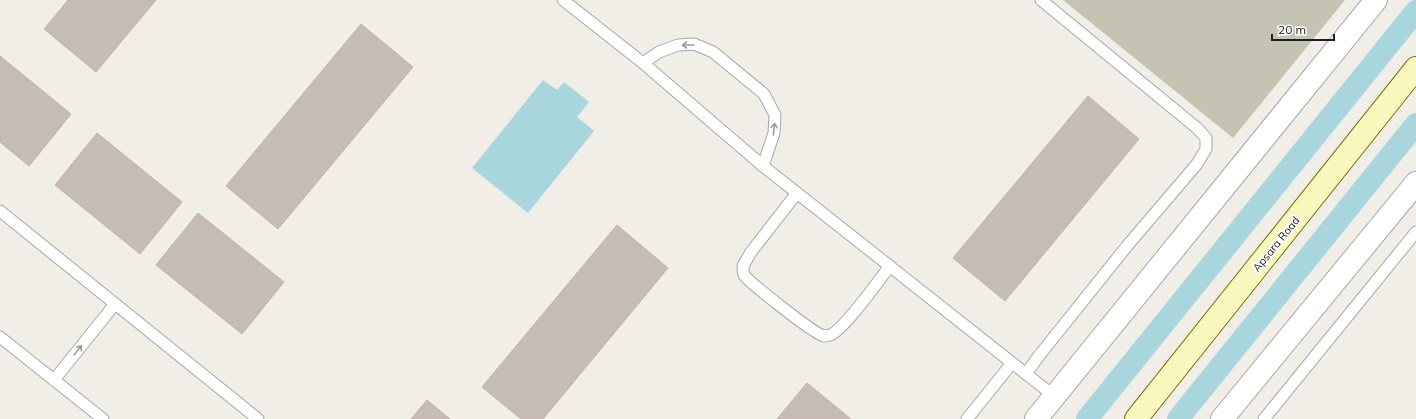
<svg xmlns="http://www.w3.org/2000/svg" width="1416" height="419" font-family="Mulish,sans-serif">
  <rect width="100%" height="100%" fill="#f1ede7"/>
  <!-- construction -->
  <polygon fill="#c5c4b2" points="1063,0 1345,0 1233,138"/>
  <!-- water -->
  <polygon fill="#a9d5dd" points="543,80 557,90 564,82 589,102 577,117 594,131 528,213 472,168"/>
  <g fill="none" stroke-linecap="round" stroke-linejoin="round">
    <!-- canal -->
    <g stroke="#a9d5dd" stroke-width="22">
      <polyline points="1087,419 1416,11"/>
      <polyline points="1178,419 1416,124"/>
    </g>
  </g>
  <!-- building -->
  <g fill="#c5bcb6" stroke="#c2b2aa">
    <polygon points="68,0 156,0 96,72 44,29"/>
    <polygon points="361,24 413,67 278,229 226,186"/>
    <polygon points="0,56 71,114 29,166 0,142"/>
    <polygon points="1088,96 1139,139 1005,301 953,258"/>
    <polygon points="97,133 182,202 140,254 55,185"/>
    <polygon points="198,213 284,282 242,334 156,265"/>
    <polygon points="617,225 668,268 543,419 521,419 482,387"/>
    <polygon points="807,383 851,419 777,419"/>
    <polygon points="427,400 450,419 411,419"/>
  </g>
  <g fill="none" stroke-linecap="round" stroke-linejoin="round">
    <defs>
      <g id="lane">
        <polyline points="563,0 643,63 763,166 1054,396"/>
        <polyline points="643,63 659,52 678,45 694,44 713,52 764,94 775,115 774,133 763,166"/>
        <path d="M797 193 751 252 743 266C743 269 743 272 744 275 750 283 814 334 824 336 825 336 829 335 830 335 843 331 879 280 890 266"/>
        <polyline points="0,211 258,419"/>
        <polyline points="0,337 103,419"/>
        <polyline points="1026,374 1038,357 1127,246 1197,164 1206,149 1206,138 1197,128 1041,0"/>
        <polyline points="54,380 115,304"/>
        <polyline points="967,419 1012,363"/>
        <polyline points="1264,419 1416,232"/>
      </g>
      <g id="street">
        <polyline points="1036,419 1376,0"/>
        <polyline points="1222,419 1416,183"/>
      </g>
      <polyline id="secondary" points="1136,419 1416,68"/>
    </defs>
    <!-- lane casing -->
    <use href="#lane" stroke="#a7a7a7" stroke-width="13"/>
    <!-- street casing -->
    <use href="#street" stroke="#a7a7a7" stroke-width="24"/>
    <!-- secondary casing -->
    <use href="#secondary" stroke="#757807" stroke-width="24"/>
    <!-- lane -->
    <use href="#lane" stroke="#fff" stroke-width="11"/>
    <!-- street -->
    <use href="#street" stroke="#fff" stroke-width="22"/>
    <!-- secondary -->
    <use href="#secondary" stroke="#f9f7bd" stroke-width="22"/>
  </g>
  <!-- one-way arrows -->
  <defs><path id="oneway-shaft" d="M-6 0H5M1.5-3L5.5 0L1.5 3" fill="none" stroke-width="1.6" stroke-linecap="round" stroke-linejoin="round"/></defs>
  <g stroke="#9b9b9b">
    <use href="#oneway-shaft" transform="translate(688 45) rotate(180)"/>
    <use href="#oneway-shaft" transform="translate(774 129) rotate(-84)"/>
    <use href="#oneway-shaft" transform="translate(78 350) rotate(-52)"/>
  </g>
  <g text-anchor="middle" stroke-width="4" stroke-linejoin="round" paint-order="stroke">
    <!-- street labels -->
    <g font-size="11" fill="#202020" stroke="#fff">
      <text transform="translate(1276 244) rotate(-51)" y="4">Apsara Road</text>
    </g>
  </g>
  <!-- scale -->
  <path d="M1272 34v6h62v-6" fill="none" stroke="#202020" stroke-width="2"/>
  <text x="1278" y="34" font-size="12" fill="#202020" stroke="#ffffff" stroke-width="3" paint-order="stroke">20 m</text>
</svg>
